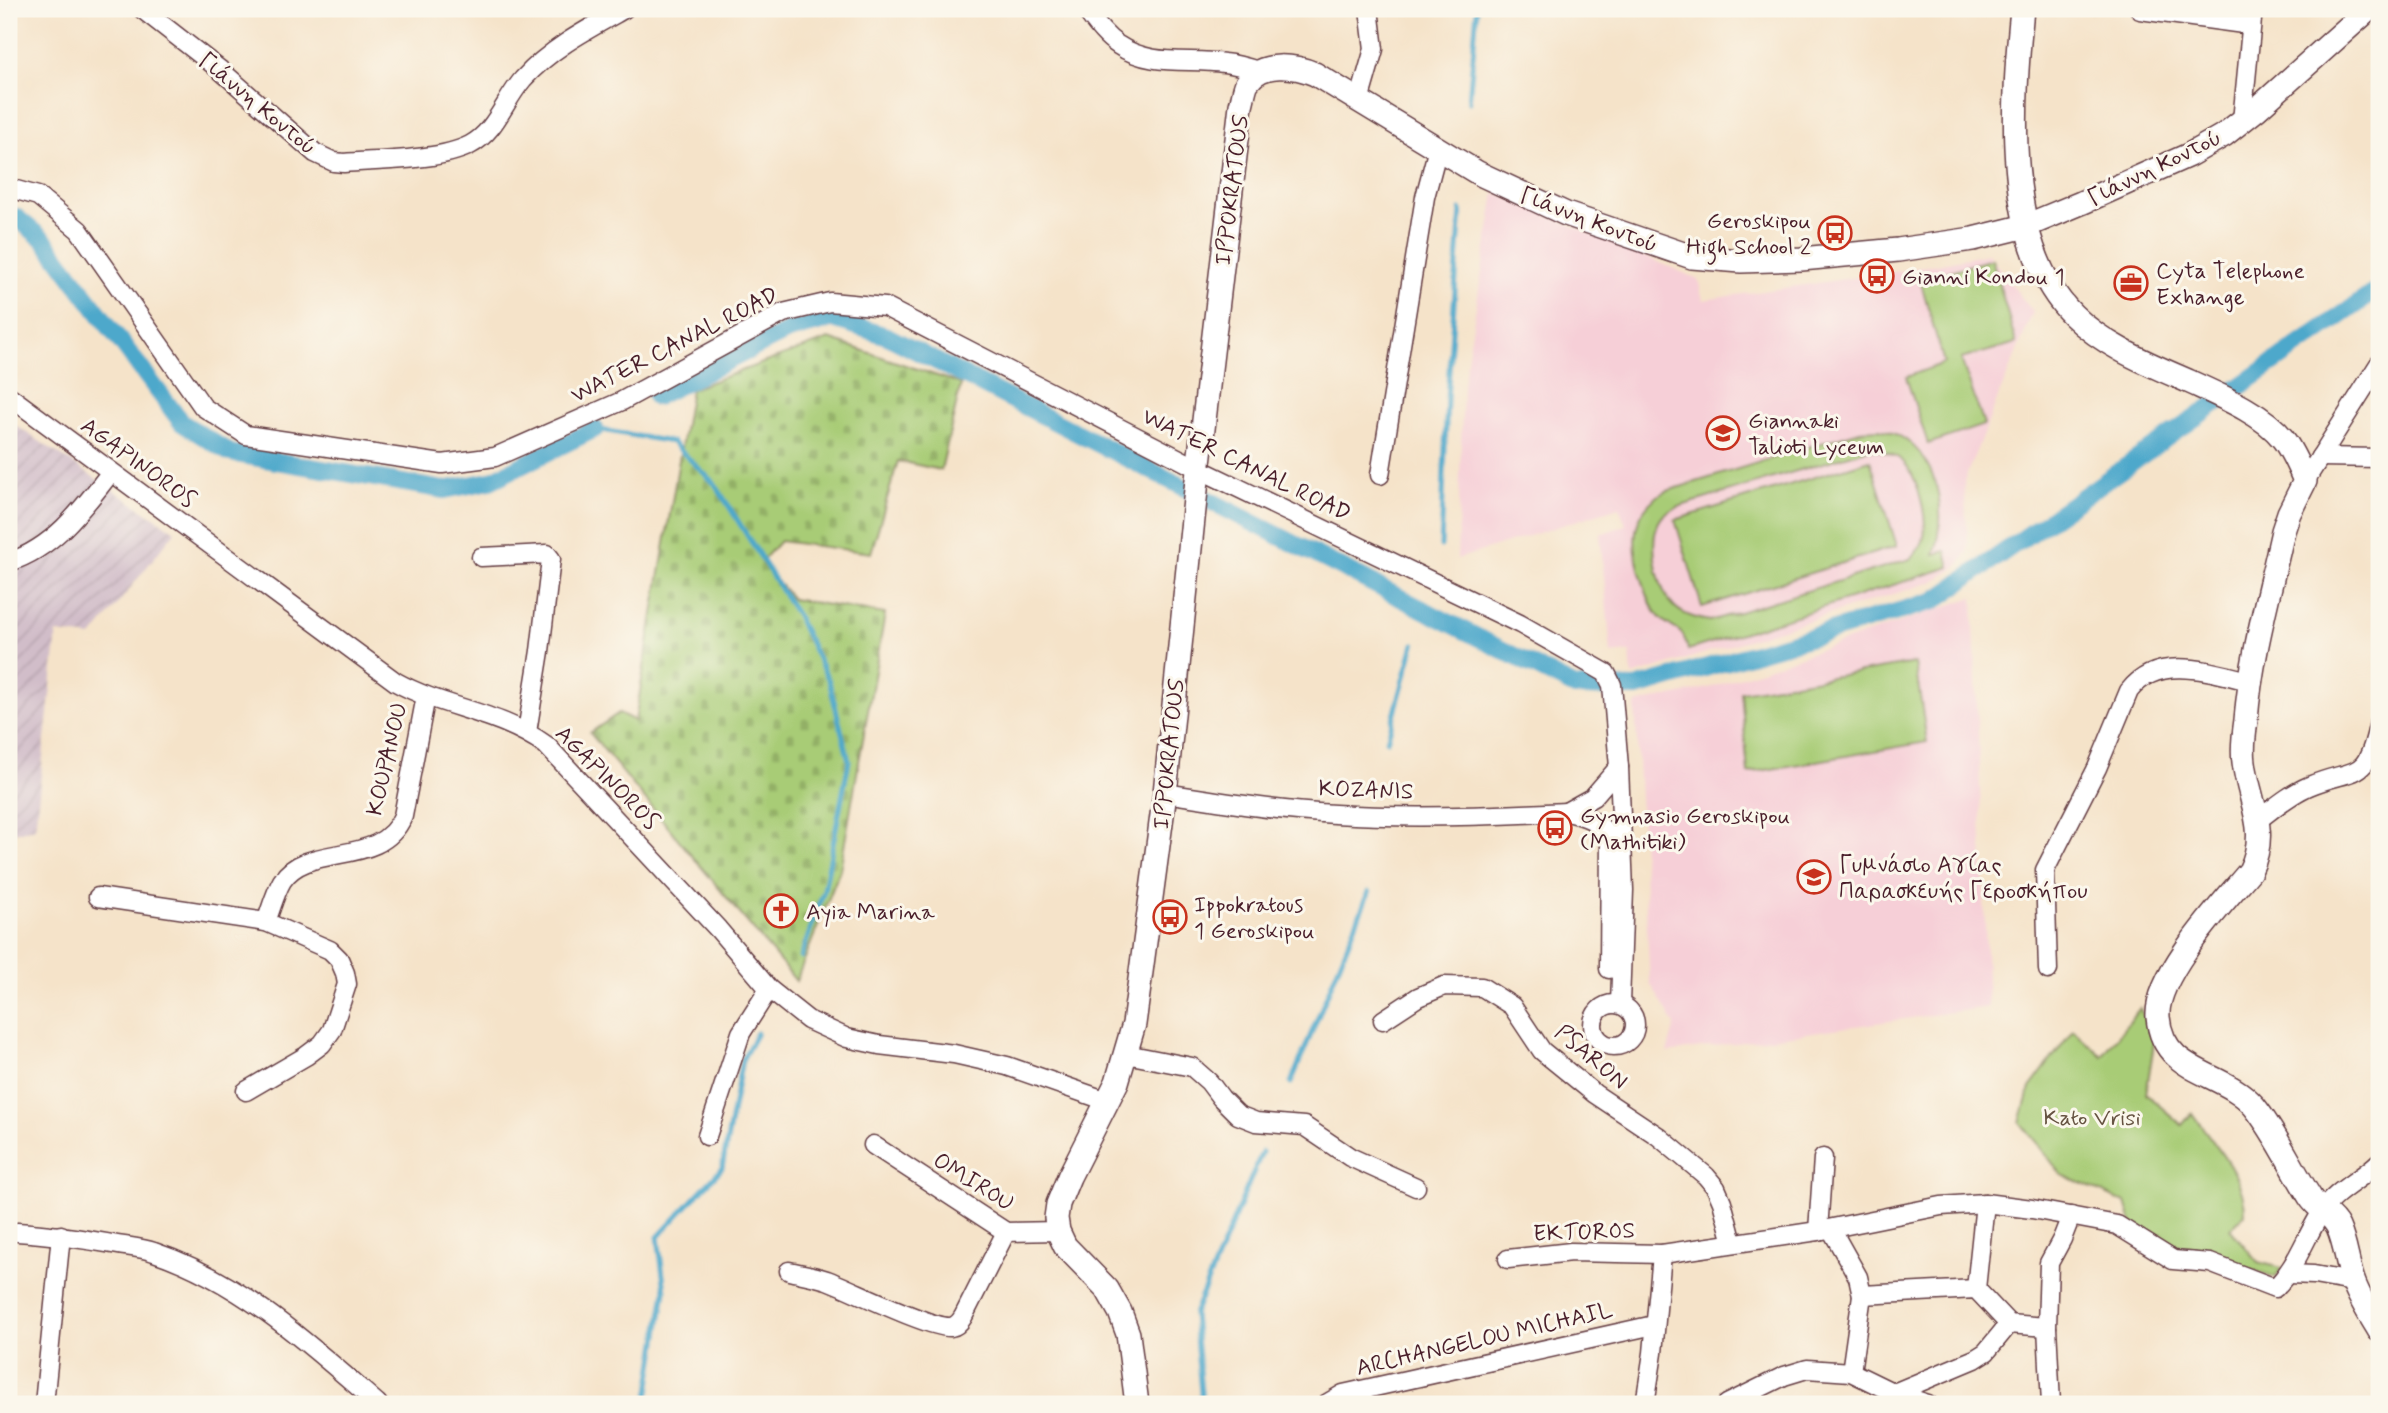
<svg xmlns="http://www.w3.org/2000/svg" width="2388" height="1413" font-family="Mynerve,sans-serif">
  <defs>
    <pattern id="industrial-furrows" width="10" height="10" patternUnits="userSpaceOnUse" patternTransform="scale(1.75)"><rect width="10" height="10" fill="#d1bdc9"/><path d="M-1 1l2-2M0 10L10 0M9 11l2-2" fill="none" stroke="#b5a2ad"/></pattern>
    <pattern id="cemetery-stones" width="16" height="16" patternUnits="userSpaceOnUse" patternTransform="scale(1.75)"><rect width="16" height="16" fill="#a8cc76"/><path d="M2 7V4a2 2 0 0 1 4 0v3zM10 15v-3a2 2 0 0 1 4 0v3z" fill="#92af66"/></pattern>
  </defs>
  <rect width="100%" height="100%" fill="#fbf7ec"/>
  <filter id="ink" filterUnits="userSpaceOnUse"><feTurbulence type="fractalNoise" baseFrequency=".0143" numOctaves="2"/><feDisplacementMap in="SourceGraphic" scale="14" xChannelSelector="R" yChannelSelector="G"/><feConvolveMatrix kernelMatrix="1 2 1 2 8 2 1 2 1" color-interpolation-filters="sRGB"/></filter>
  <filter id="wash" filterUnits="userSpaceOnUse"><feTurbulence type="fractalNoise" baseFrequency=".00686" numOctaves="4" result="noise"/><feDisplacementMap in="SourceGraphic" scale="28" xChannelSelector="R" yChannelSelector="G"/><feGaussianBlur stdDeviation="1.57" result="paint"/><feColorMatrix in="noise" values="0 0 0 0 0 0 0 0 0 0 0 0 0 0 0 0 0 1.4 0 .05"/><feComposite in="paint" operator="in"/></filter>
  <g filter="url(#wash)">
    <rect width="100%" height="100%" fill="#f5e3c9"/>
    <!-- built -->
    <g fill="#f6cfd7">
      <polygon points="1495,193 1698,279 1703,300 1906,270 1988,254 2033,312 1964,481 1968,552 1957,567 1932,582 1632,676 1630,652 1611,654 1600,534 1626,525 1619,507 1457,559 1463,385"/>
      <polygon points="1973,597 1988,1007 1667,1053 1675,1025 1650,983 1635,704 1712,687"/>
    </g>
    <!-- industrial -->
    <polygon fill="url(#industrial-furrows)" points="9,421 175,531 92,637 57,633 35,828 9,833"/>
    <!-- cemetery -->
    <polygon fill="url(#cemetery-stones)" stroke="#797650" stroke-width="2" points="829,339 961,384 941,470 898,461 871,553 780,541 761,562 792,599 885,614 840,870 796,981 590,733 619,713 635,721 691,389"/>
    <!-- green -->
    <g fill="#a8cc76" stroke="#797650" stroke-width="2" fill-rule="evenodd">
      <polygon points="1992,259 2016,343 1961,359 1984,425 1928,444 1906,377 1944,363 1920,280"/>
      <path d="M1879 429C1934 438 1951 508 1934 554L1946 551 1950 567 1688 650C1687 646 1685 638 1682 634 1676 627 1664 625 1657 614 1649 604 1646 591 1642 579 1631 545 1630 512 1664 492L1863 430ZM1874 449C1883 451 1892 453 1900 459 1918 473 1929 520 1923 541 1920 549 1915 554 1910 559L1710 621C1694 618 1681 615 1670 602 1656 584 1645 530 1666 513 1670 510 1677 508 1681 506L1866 450Z"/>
      <polygon points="1870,460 1897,546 1702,607 1675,520"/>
      <polygon points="1915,663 1927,742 1748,773 1741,692"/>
      <path d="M2140 1008 2154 1043 2146 1094 2182 1125 2192 1113C2212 1142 2246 1177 2245 1214L2230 1229 2258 1262 2282 1268 2275 1277 2208 1257 2181 1258 2134 1230 2126 1203 2062 1175 2020 1122 2030 1088 2073 1030 2102 1056Z"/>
    </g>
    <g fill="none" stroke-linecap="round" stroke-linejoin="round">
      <!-- stream -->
      <g stroke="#4ea8cb" stroke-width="5">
        <polyline points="1469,102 1477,9"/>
        <polyline points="595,429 672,442 715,484 796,614 829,681 849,761 824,890 801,957"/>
        <polyline points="1441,546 1447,399 1461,210"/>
        <polyline points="1387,741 1414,644"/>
        <polyline points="1291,1083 1369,892"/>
        <polyline points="647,1404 665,1291 658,1237 722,1168 742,1060 757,1033"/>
        <polyline points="1202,1404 1194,1314 1262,1152"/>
      </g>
      <!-- canal -->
      <g stroke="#4ea8cb" stroke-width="18">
        <polyline points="9,215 16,217 44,240 182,423 230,453 444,490 490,481 595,429"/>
        <polyline points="656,397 788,331 833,319 887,336 1575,687 1636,688 1934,601 2379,289"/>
      </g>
    </g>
  </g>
  <g filter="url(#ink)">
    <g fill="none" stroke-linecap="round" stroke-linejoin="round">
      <defs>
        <g id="minor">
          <path d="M142 9 219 69 315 153 334 162 344 163C379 160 439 161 470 145 496 131 504 101 523 79 551 48 588 29 624 9"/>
          <path d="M1085 9C1095 22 1104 36 1118 45 1150 67 1188 58 1224 63 1236 64 1249 68 1261 72"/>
          <polyline points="2140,10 2251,25"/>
          <polyline points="1359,101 1374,49 1369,9"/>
          <polyline points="2242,121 2253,9"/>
          <polyline points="9,188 38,196 79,230 203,407 246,435 442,464 495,457 622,401 783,313 830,302 885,307 1199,469 1520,624 1606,673 1612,685 1619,767 1624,890 1620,1004"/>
          <path d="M9 396 396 682C445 709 498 711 546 745L718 929 769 989 808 1020 847 1038 879 1045 954 1054 1007 1066 1107 1101"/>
          <polyline points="2320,457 2379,458"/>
          <polyline points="1380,475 1425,197 1438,148"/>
          <polyline points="2305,481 2379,364"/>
          <polyline points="481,557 547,554 551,559 540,651 527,732"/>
          <path d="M9 562C54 548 83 508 111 472"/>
          <path d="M1165 793C1222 802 1278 811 1335 814 1410 819 1492 816 1566 812 1586 816 1598 820 1610 837L1609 969"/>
          <polyline points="1566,812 1593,797 1619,767"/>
          <path d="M2258 820C2274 808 2290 794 2309 786 2357 766 2366 784 2379 722"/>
          <polyline points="98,897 266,922 330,950 339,959 345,973 347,984 332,1030 322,1044 306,1056 246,1091"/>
          <path d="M266 922C271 909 275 893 282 881 307 841 381 869 403 816L426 696"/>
          <path d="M2048 970 2045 870 2097 768 2129 691C2158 653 2211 672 2249 681"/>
          <circle cx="1614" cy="1025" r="21"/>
          <polyline points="1383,1020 1418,997 1444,986 1482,987 1512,1006 1542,1051 1595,1094 1658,1136 1706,1176 1716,1188 1722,1202 1733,1243"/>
          <polyline points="1126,1054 1192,1067 1209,1082 1221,1098 1238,1115 1256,1122 1304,1126 1350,1157 1416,1187"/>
          <polyline points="707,1136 741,1033 769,989"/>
          <polyline points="873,1145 1006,1232 1058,1231"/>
          <polyline points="1831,1229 1858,1277 1862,1295 1851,1372"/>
          <polyline points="1818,1231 1823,1158"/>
          <path d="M17 1232C51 1234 84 1239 118 1245 130 1247 143 1248 154 1252 241 1281 310 1345 378 1404"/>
          <path d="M1508 1259 1571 1252 1662 1254 1818 1231 1941 1206 1985 1203 2032 1209 2117 1225 2173 1260 2210 1263 2275 1288C2297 1266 2305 1238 2321 1213 2335 1190 2361 1180 2379 1162"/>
          <path d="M789 1271C802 1274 815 1276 827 1280 851 1289 931 1329 951 1327 957 1326 960 1322 963 1317L1006 1232"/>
          <polyline points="2289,1274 2314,1275 2353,1282"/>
          <polyline points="1976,1289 1985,1203"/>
          <polyline points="1862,1295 1976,1289 2009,1324 2047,1327"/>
          <polyline points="1893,1397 1894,1393 1975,1359 1986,1352 2009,1324"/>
          <polyline points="44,1404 61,1235"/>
          <polyline points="1326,1404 1343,1394 1654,1325"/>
          <polyline points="1645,1404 1653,1353 1662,1254"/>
          <polyline points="1727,1404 1784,1376 1807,1369 1851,1372 1894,1393 1928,1404"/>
          <polyline points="2051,1404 2047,1327 2049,1263 2062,1239 2071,1216"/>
        </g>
        <g id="tertiary">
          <path d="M2022 9C2013 101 2002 245 2073 315 2104 346 2149 364 2188 381 2218 395 2263 413 2283 439 2293 452 2299 467 2305 481L2289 513 2283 531C2269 594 2251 656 2246 720 2244 734 2242 749 2244 762 2249 803 2270 830 2250 871 2224 902 2155 975 2158 1017 2163 1075 2223 1070 2254 1106 2276 1133 2291 1167 2310 1197 2317 1209 2332 1214 2338 1227 2346 1245 2347 1265 2354 1283 2360 1299 2370 1315 2379 1330"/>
          <path d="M1137 1404 1128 1334 1120 1312 1107 1289 1065 1246 1058 1231 1056 1218 1058 1204 1069 1177 1117 1082 1134 1024 1165 793 1197 480 1241 105C1243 99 1244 89 1247 83 1261 60 1296 66 1315 74L1478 173 1566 214 1692 257 1741 261 1801 259 1898 250 1973 239 2026 226 2081 203 2189 155 2224 135 2257 109 2369 9"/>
        </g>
      </defs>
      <!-- minor casing -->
      <use href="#minor" stroke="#643c43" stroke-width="21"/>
      <!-- tertiary casing -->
      <use href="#tertiary" stroke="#643c43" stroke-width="26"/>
      <!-- minor -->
      <use href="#minor" stroke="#fff" stroke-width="18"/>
      <!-- tertiary -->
      <use href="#tertiary" stroke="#fff" stroke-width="23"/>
    </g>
  </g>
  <!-- icons -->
  <defs>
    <symbol id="bus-ring" viewBox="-11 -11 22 22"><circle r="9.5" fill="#fbf7ec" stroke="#c8321e" stroke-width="1.5"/><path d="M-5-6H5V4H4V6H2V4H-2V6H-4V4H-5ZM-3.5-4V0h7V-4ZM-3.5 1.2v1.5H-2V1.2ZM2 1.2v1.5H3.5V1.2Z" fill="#c8321e"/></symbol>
    <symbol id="office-ring" viewBox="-11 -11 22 22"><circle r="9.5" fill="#fbf7ec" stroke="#c8321e" stroke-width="1.5"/><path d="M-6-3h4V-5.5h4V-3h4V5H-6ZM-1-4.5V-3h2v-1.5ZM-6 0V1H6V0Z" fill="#c8321e"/></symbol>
    <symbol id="school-ring" viewBox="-11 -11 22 22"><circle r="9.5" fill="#fbf7ec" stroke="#c8321e" stroke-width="1.5"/><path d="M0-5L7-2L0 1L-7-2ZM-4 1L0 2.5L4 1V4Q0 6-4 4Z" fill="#c8321e"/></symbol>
    <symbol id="church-ring" viewBox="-11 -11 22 22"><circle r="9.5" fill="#fbf7ec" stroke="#c8321e" stroke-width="1.5"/><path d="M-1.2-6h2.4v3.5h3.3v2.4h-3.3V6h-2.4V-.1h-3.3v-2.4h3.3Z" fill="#c8321e"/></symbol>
  </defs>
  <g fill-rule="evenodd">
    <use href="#bus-ring" x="1816" y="214" width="38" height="38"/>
    <use href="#bus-ring" x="1858" y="257" width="38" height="38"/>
    <use href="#office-ring" x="2112" y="264" width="38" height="38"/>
    <use href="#school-ring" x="1704" y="414" width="38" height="38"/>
    <use href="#bus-ring" x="1536" y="809" width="38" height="38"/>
    <use href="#school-ring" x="1795" y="858" width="38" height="38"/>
    <use href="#church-ring" x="762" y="892" width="38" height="38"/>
    <use href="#bus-ring" x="1151" y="898" width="38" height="38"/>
  </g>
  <g text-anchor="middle" stroke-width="6" stroke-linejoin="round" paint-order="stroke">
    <!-- street labels -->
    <g font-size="23" fill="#4a1f2b" stroke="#fbf7ec">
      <text transform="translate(258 103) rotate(40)" y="8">Γιάννη Κοντού</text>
      <text transform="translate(2154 167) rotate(-26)" y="8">Γιάννη Κοντού</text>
      <text transform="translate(1231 190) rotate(-83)" y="8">IPPOKRATOUS</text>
      <text transform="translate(1589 219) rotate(21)" y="8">Γιάννη Κοντού</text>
      <text transform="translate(674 344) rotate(-27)" y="8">WATER CANAL ROAD</text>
      <text transform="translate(139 462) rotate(36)" y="8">AGAPINOROS</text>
      <text transform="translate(1247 464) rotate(26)" y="8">WATER CANAL ROAD</text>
      <text transform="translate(1168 754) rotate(-84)" y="8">IPPOKRATOUS</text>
      <text transform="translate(386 759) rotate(-77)" y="8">KOUPANOU</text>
      <text transform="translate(608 777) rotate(45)" y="8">AGAPINOROS</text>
      <text transform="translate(1366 789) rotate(2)" y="8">KOZANIS</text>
      <text transform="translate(1592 1056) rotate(40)" y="8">PSARON</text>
      <text transform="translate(974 1181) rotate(32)" y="8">OMIROU</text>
      <text transform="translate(1584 1231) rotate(-2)" y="8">EKTOROS</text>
      <text transform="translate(1484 1338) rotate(-13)" y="8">ARCHANGELOU MICHAIL</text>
    </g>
    <!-- poi labels -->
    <g font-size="23" fill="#4a1f2b" stroke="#fbf7ec" text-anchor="start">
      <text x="1811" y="228" text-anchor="end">Geroskipou<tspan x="1811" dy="26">High School 2</tspan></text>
      <text x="2156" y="278">Cyta Telephone<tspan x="2156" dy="26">Exhange</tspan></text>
      <text x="1902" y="284">Gianni Kondou 1</text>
      <text x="1748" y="428">Giannaki<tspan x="1748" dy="26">Talioti Lyceum</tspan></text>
      <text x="1580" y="823">Gymnasio Geroskipou<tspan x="1580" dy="26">(Mathitiki)</tspan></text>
      <text x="1839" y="872">Γυμνάσιο Αγίας<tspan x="1839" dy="26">Παρασκευής Γεροσκήπου</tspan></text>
      <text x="1194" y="912">Ippokratous<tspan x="1194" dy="26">1 Geroskipou</tspan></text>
      <text x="806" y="919">Ayia Marina</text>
    </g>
    <!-- park labels -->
    <g font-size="23" fill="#665342" stroke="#fbf7ec">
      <text x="2092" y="1125">Kato Vrisi</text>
    </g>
  </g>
  <!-- margin -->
  <rect width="2388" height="1413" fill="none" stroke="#fbf7ec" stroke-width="35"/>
</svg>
